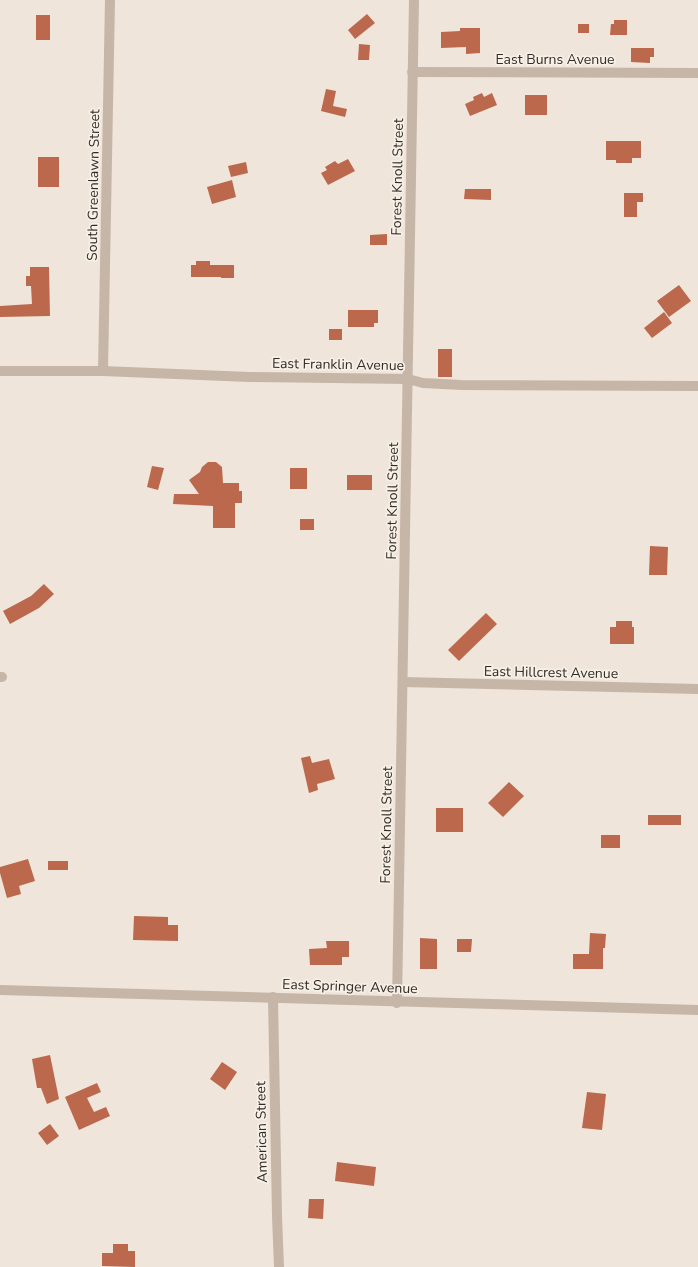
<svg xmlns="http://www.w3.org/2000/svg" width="698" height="1267" font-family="'Nunito Sans',sans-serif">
  <rect width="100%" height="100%" fill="#efe5db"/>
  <!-- building -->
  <g fill="#bb684d">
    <polygon points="367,14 375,23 355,39 348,30"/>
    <rect x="36" y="15" width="14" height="25"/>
    <polygon points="614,20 627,20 627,35 610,35 611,24 614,24"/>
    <rect x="578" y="24" width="11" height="9"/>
    <polygon points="460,28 480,28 480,53 466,54 466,47 441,48 441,32 460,31"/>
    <polygon points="359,44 370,45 369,60 358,60"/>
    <polygon points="631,48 654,48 654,57 650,57 650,63 631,62"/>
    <polygon points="326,89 336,91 333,106 347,109 345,117 321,111"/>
    <polygon points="482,93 484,97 492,93 497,105 470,116 465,104 474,100 473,97"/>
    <rect x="525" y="95" width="22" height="20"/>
    <polygon points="606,141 641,141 641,158 632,158 632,163 616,163 616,160 606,160"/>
    <rect x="38" y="157" width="21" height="30"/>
    <polygon points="348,159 355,171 328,185 321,173 327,170 325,167 335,161 338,164"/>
    <polygon points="246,162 248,173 231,177 228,166"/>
    <polygon points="232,180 236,197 212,204 207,187"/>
    <polygon points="465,189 491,189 491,200 464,199"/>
    <polygon points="624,193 643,193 643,202 637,202 637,217 624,217"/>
    <polygon points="387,234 387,245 370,245 370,235"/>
    <polygon points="196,261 210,261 210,265 234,265 234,278 221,278 221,277 191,277 191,265 196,265"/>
    <polygon points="30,267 49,267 50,316 0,317 0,306 32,304 31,286 26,286 26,276 30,276"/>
    <polygon points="679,285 691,301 669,317 657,301"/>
    <polygon points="348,310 378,310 378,323 374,323 374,327 348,327"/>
    <polygon points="664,312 672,323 652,338 644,328"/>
    <rect x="329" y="329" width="13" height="11"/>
    <rect x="438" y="349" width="14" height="28"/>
    <polygon points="208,462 216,462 222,467 223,483 239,483 239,491 242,491 242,503 235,503 235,528 213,528 213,506 173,504 174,494 199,494 189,480 200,472 202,467"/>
    <polygon points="152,466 164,468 158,490 147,487"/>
    <rect x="290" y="468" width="17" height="21"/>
    <rect x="347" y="475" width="25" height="15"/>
    <rect x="300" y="519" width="14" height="11"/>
    <polygon points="650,546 668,547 667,575 649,575"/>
    <polygon points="44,584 54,594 39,608 10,624 3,611 31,596"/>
    <polygon points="486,613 497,624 459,661 448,650"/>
    <polygon points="616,621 632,621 632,627 634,627 634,644 610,644 610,627 616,627"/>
    <polygon points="310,756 312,763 329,759 335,779 317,784 318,790 309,793 301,758"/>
    <polygon points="509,782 524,796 503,817 488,803"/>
    <rect x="436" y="808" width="27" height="24"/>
    <rect x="648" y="815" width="33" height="10"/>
    <rect x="601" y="835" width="19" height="13"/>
    <polygon points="28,859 35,881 19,886 21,894 7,898 0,873 0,867"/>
    <rect x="48" y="861" width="20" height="9"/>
    <polygon points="134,916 168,917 168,925 178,925 178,941 133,940"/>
    <polygon points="590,933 606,934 605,948 603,948 603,969 573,969 573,954 589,954"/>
    <polygon points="420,938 437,939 437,969 420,969"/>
    <polygon points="457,939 472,939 471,952 457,952"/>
    <polygon points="326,941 349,941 349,957 342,957 342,965 310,965 309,949 327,948"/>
    <polygon points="50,1055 59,1099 47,1104 41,1088 37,1088 32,1059"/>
    <polygon points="222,1062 237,1072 225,1090 210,1079"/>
    <polygon points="97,1083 101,1092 87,1098 94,1112 106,1107 110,1116 79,1130 65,1097"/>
    <polygon points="587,1092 606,1094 602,1130 582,1128"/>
    <polygon points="50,1124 59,1136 47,1145 38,1133"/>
    <polygon points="337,1162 376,1167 374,1186 335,1181"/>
    <polygon points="309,1199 324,1199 323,1219 308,1218"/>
    <polygon points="113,1244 128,1244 128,1251 135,1251 135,1267 102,1266 102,1253 113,1253"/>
  </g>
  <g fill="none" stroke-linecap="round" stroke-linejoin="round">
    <!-- minor -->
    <g stroke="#c6b6a8" stroke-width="10">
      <polyline points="412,72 698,73"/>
      <polyline points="0,371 103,371 249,377 408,379 423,383 461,385 698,386"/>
      <polyline points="103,371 110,0"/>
      <polyline points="0,677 2,677"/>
      <polyline points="403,682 698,689"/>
      <path d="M0 990C233 996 465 1004 698 1010"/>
      <polyline points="273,997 277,1216 279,1267"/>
      <polyline points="397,1003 414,0"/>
    </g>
  </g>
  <g text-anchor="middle" stroke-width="3.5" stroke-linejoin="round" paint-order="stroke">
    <!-- street labels -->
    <g font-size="14" fill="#332b27" stroke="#f7f0e6">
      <text x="555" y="64">East Burns Avenue</text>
      <text transform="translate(397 177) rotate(-89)" y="5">Forest Knoll Street</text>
      <text transform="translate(93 185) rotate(-89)" y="5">South Greenlawn Street</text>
      <text transform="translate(338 364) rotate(1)" y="5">East Franklin Avenue</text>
      <text transform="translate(392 501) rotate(-89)" y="5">Forest Knoll Street</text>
      <text transform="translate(551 672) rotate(1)" y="5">East Hillcrest Avenue</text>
      <text transform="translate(386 825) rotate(-89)" y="5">Forest Knoll Street</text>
      <text transform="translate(350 986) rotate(2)" y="5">East Springer Avenue</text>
      <text transform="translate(261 1132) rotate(-91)" y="5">American Street</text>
    </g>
  </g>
</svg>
